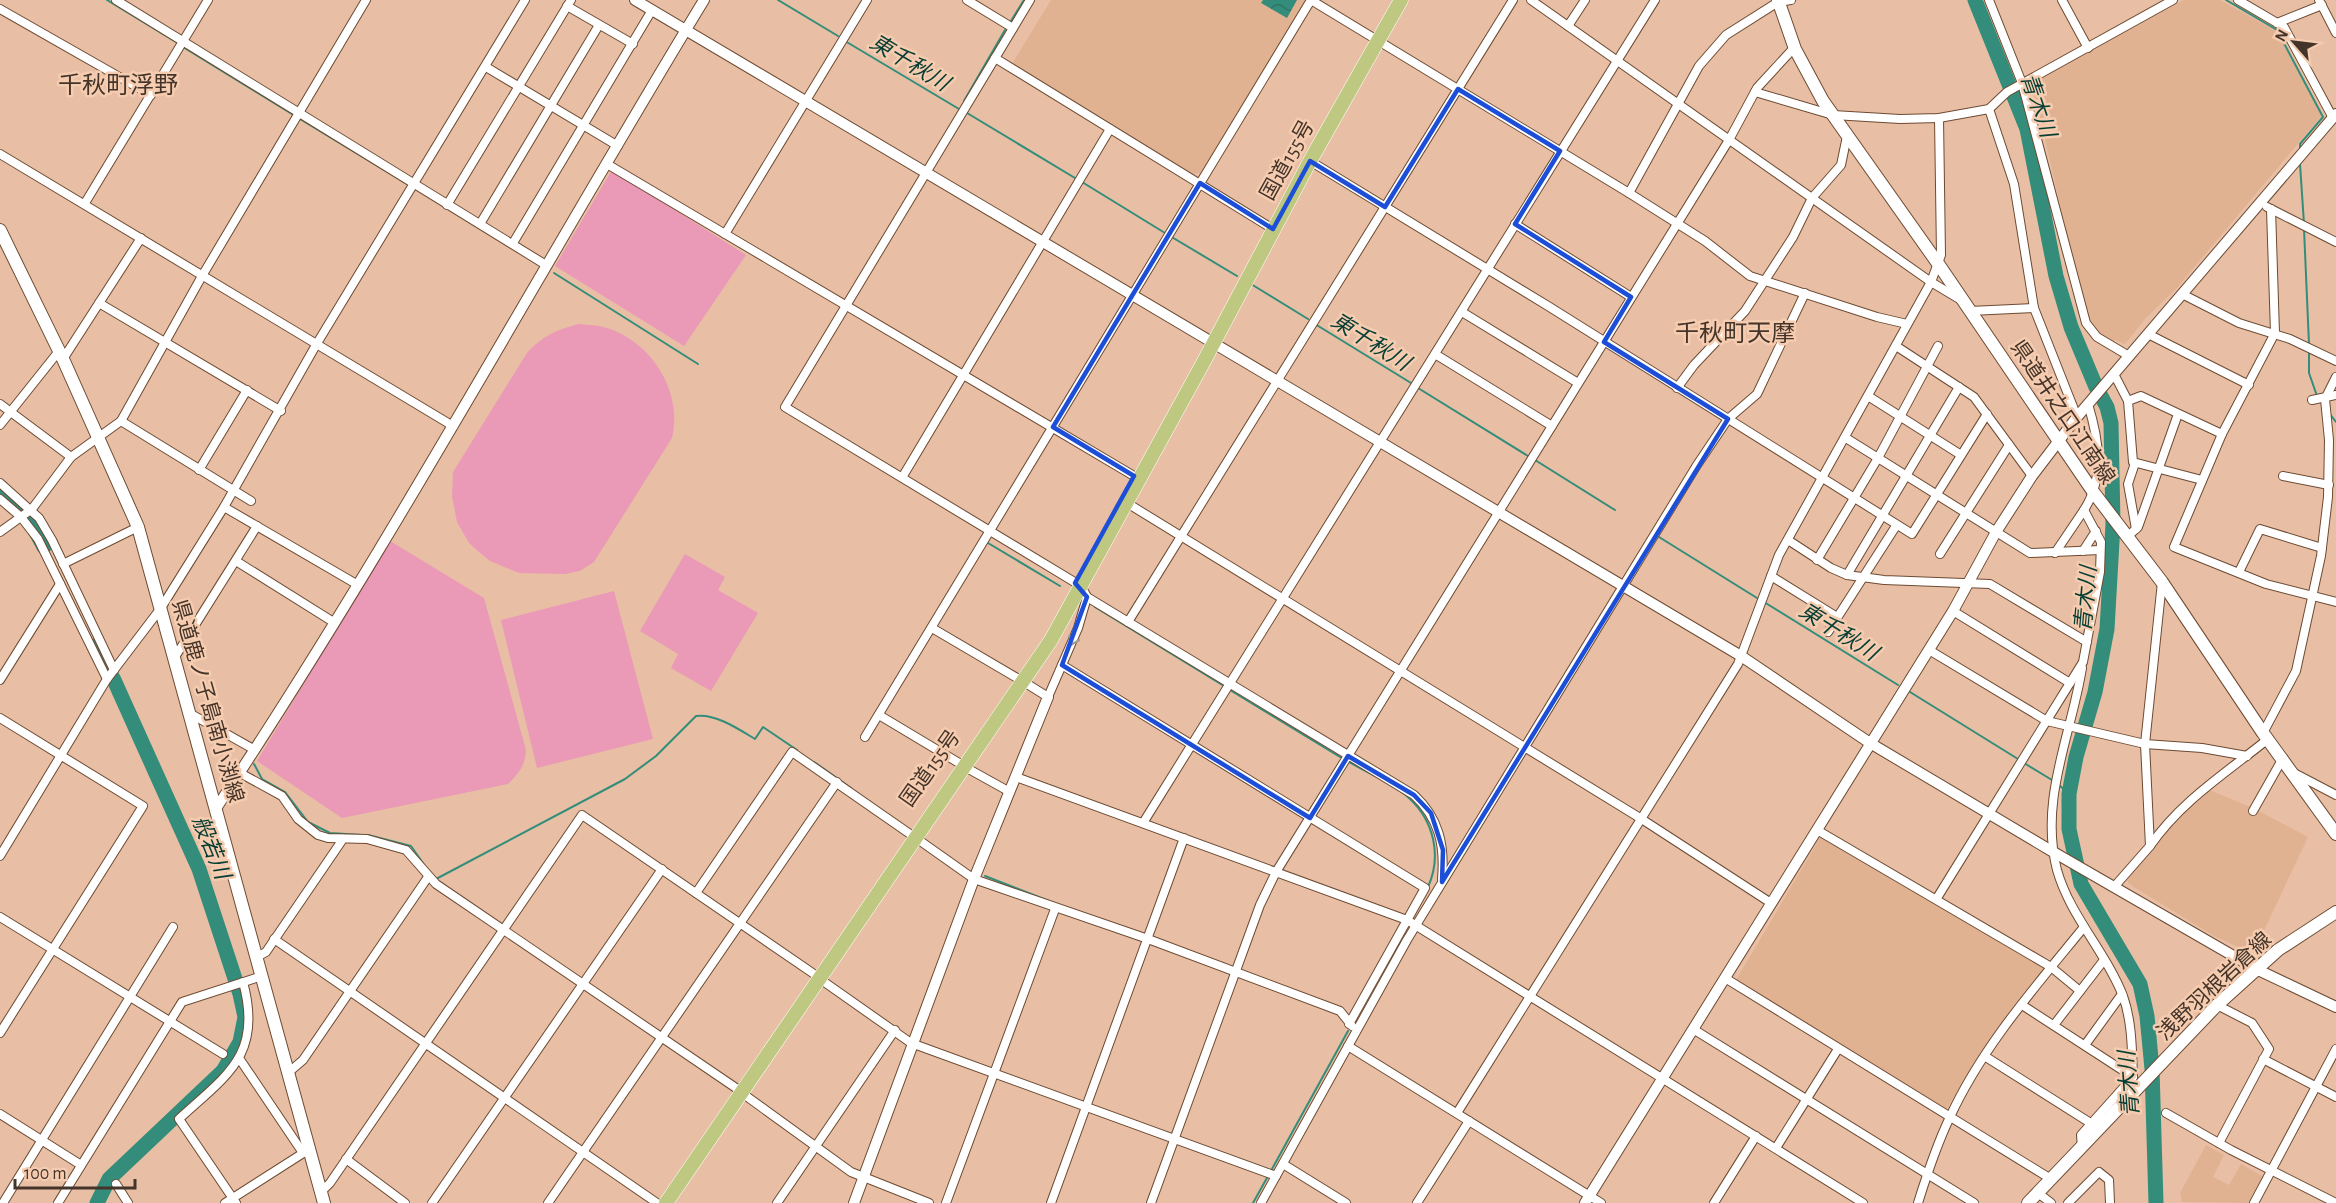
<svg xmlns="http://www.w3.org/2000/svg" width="2336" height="1203" font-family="'Alegreya Sans','Noto Sans JP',sans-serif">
  <defs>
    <pattern id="water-waves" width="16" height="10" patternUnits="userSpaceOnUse" patternTransform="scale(1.5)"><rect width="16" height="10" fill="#338d7a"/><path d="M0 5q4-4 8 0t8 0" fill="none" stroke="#2d7464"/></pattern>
  </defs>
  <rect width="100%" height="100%" fill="#e8bfa4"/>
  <!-- built -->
  <g fill="#e1b292">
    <polygon points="1051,0 1307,0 1203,173 1191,174 1012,64"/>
    <polygon points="2184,0 2220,0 2276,31 2322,115 2176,289 2146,318 2125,344 2115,340 2111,344 2098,336 2087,322 2032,83"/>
    <polygon points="2207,789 2253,808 2308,837 2253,954 2214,936 2129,884 2127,880 2171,826"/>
    <polygon points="1823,833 2046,968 1982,1051 1946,1110 1736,980"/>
    <polygon points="2206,1145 2224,1155 2213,1177 2229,1185 2241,1164 2264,1177 2250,1203 2182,1202 2180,1193"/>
  </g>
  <!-- green -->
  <g fill="#ea99b7">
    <polygon points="612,170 746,255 684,346 555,266"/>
    <path d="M579 324C588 325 598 325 607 328 652 342 683 392 672 438L594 562 580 571 565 574 519 573 490 561 479 552 469 543 457 522 452 496 453 472 527 353C543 335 557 330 579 324Z"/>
    <path d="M390 541 484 598 526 750C525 766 519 773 508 784L342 818 257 761Z"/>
    <polygon points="685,554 725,577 718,590 758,613 711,691 671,668 678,654 640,631"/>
    <polygon points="614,591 653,739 537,768 501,620"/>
  </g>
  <!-- water -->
  <polygon fill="url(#water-waves)" points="1263,0 1297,0 1287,18 1261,3"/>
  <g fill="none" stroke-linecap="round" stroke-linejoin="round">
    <!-- stream -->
    <g stroke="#338d7a" stroke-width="2">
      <polyline points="107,0 176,42"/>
      <polyline points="778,0 838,36"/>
      <polyline points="2226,0 2277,30 2323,117 2300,144 2300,149"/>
      <polyline points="1011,21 1024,0"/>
      <polyline points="845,41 959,109"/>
      <polyline points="183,47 292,114"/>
      <polyline points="964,101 1005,30"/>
      <polyline points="967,113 1075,178"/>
      <polyline points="300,119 409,185"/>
      <polyline points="2300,164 2304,224"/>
      <polyline points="1082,182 1165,233"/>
      <polyline points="2304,229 2309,344"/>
      <polyline points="1170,236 1237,276"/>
      <polyline points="554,273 698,364"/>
      <polyline points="1251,284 1308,319"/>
      <polyline points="1315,324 1411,383"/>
      <polyline points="2309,352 2309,373 2317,396"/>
      <polyline points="1418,388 1528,456"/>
      <polyline points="2329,413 2336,422"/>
      <polyline points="1535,460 1615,510"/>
      <polyline points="1659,537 1757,598"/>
      <polyline points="988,543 1060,586"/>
      <polyline points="1764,602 1898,685"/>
      <polyline points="1095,607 1224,686"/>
      <polyline points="1230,690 1340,757"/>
      <polyline points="1910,692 2018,759"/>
      <polyline points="814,762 851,788"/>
      <path d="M1349 762C1367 773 1393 783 1409 798 1434 821 1442 856 1428 887"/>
      <polyline points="2024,763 2052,780"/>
      <polyline points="254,764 262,779 285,792 308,822 330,833 362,835"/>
      <polyline points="2059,785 2069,794"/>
      <polyline points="368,835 411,846 425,866"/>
      <polyline points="985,876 1049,901"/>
      <path d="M436 879 625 779 656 756 696 716C715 713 740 730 755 739L763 727 797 750"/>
      <polyline points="1272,1169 1348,1031"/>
      <polyline points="1253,1203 1268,1176"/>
    </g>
    <!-- river -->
    <g stroke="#338d7a" stroke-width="15">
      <polyline points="1975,0 2027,129 2056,276 2071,327 2096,387 2107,407 2111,423 2113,524 2107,629 2095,692 2076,757 2069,794 2069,829 2081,884 2140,984 2147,1016 2152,1069 2156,1203"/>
      <polyline points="0,492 26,514 44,547"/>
      <polyline points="94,646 114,680 199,869 240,994 245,1017 240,1042 223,1071 109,1179 97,1203"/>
    </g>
    <defs>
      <g id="minor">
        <polyline points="116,0 546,265"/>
        <polyline points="967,0 1013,28"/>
        <polyline points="1311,0 1629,193 1705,241 1750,276 1877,317 1907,324"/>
        <polyline points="1531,0 1931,282 1961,300"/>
        <polyline points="1989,0 2022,83 2086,323 2097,337 2129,356"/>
        <polyline points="2062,0 2088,48"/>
        <polyline points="2238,0 2284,27 2333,118"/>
        <polyline points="2319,0 2336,33"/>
        <polyline points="567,6 633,44"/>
        <polyline points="0,9 151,95"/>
        <polyline points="2277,23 2322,5"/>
        <polyline points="1568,26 1585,0"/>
        <polyline points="995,58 1273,229"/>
        <polyline points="486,67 618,146"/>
        <polyline points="1755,92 1833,115 1900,119 1939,118 1989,109 2007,92 2173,0"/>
        <polyline points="1989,109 2014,184 2034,308 2077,417"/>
        <polyline points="0,154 453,426"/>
        <polyline points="1310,161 1548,306 1912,534 1987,414"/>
        <polyline points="607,164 1134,476"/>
        <polyline points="1629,193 1699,66 1726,35 1778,2 1791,0"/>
        <polyline points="85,203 208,0"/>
        <polyline points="447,205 571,0"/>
        <polyline points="2267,207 2336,242"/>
        <polyline points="2271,209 2275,333 2222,434 2174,547 2266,584 2336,602"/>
        <polyline points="480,224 599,25"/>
        <polyline points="1515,224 1631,297"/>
        <polyline points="725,234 867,0"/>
        <polyline points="513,243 652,10"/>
        <polyline points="2182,294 2239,323 2290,339 2336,361"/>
        <polyline points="99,303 281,411"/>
        <polyline points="1970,311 2034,308"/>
        <polyline points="1462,312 1578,383"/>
        <polyline points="2148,334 2249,385"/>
        <polyline points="1896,346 1974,397 2032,476"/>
        <polyline points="1435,354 1552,426"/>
        <polyline points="63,359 141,238"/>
        <polyline points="2114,374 2128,401"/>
        <polyline points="1677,388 1694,365 1745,311 1793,237 1812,198 1841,165 1847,136"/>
        <polyline points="1868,396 1961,455"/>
        <polyline points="2312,400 2336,395"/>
        <polyline points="0,404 71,457"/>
        <polyline points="121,421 251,501"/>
        <polyline points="0,425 59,351"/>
        <polyline points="1846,438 2030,553 2100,550"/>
        <polyline points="2135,463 2128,484 2136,529"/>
        <polyline points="199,470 247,390"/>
        <polyline points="903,476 1110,129"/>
        <polyline points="2283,476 2329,485"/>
        <polyline points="2202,480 2133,462 2128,401 2141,396 2222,434"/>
        <polyline points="0,483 39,518 52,540 114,670"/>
        <polyline points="0,499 21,517 38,539 107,679"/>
        <polyline points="1127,503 1640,818 1771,903"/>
        <polyline points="224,507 358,585"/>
        <polyline points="0,532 32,509 71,457 121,421 202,276 366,0"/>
        <polyline points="2128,536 2138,527 2178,414"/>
        <polyline points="1788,540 1831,568 1847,575 1884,580 1990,584 2087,642"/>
        <polyline points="2083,551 2096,531"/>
        <polyline points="2055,553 2084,510"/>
        <polyline points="1940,554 2009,445"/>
        <polyline points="1817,560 1878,458 1938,346"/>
        <polyline points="236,561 335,623"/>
        <polyline points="63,564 138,527"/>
        <polyline points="2239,572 2260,529 2322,548"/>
        <polyline points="1847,575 1959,387"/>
        <polyline points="1771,576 1837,617"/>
        <path d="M1087 597 1414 795C1439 818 1445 845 1442 879"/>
        <polyline points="1953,611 2070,683"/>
        <polyline points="1128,622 1513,0"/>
        <polyline points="932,628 1017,678"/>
        <polyline points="1828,632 1896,526"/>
        <polyline points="1929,650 2047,721 2145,744 2202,748 2247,756"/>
        <polyline points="175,657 257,526"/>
        <polyline points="1062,665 1425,888 1349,1024"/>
        <polyline points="0,680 60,584"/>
        <polyline points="1024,682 1048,697 1078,628 1087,597 1081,586 785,407 1030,0"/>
        <polyline points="191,714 255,750"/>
        <polyline points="879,715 959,763"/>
        <polyline points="0,718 143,806 0,1033"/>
        <polyline points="2263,733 2296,671 2321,556 2328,497 2329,440 2325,399 2336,377"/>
        <polyline points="865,737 1311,0"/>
        <polyline points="965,767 1010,792"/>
        <polyline points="240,773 282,796 298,819 318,835 328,838 367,839 406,850 436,884 736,1088"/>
        <polyline points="2294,773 2336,795"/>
        <polyline points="1016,777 1407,920 1863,1203"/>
        <polyline points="2253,811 2283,758"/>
        <polyline points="1143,823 1655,0"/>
        <polyline points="1817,830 2051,967 2080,991"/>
        <polyline points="916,838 974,879 1148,939 1340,1011 1352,1026"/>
        <path d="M2150 846C2181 801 2226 773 2268 739"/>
        <polyline points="0,856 107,679 161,608 224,507 316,345 525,0"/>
        <polyline points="2114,887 2150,846 2145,744 2162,582"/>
        <polyline points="696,893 792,752 910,834"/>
        <path d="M1937 898 2083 662 2100 572 2101 542 2084 510C2105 477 2099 440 2088 404"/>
        <polyline points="0,917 223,1054"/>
        <polyline points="274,939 657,1203"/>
        <polyline points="257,957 266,952 343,839"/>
        <polyline points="1725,978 2051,1179"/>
        <polyline points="820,979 911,1043 1276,1176"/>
        <polyline points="2022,1005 2133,1077"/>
        <polyline points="2217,1005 2252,1023 2269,1049 2219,1143"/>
        <polyline points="2054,1025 2104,960"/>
        <polyline points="1693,1029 1974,1203"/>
        <polyline points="2085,1045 2122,994"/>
        <polyline points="1348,1046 1601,1203"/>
        <polyline points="1986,1057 2092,1124"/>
        <polyline points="239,1058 303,1153"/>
        <polyline points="2263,1059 2336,1097"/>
        <polyline points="289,1072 303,1060 428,877"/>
        <polyline points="742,1093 851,1172 929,1203"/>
        <polyline points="1457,1113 1738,664 1779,555 1931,282 1941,255 1939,118"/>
        <polyline points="2166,1113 2231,1150 2336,1203"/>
        <polyline points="0,1114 81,1165"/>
        <path d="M2082 1147 2081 1135 2133 1077C2132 1050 2132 1021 2123 996 2106 952 2070 916 2057 870 2039 800 2071 736 2082 668"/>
        <polyline points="1776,1148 1838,1049"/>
        <polyline points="346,1159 405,1203"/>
        <polyline points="1283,1164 1346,1203"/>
        <polyline points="116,1184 128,1203"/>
        <polyline points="321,1192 330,1183 582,815 814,974"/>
        <polyline points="2038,1193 2051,1203"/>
        <polyline points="3,1203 173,927"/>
        <polyline points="58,1203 182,1002 262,976"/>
        <polyline points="225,1203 308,1150"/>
        <path d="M236 1203 179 1119C227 1075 263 1055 243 982"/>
        <polyline points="432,1203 662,869"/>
        <polyline points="548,1203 837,782"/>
        <polyline points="777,1203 895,1030"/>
        <polyline points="946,1203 1055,909"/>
        <polyline points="1051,1203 1184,838"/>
        <polyline points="1151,1203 1260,905 1276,872 1729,140 1757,88 1792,50 1795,49"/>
        <polyline points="1261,1203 1407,940 1697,465 1728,419 1757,394 1805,293"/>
        <polyline points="1417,1203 1469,1121"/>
        <polyline points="1714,1203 1756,1136"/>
        <path d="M1918 1203C1927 1174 1937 1144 1950 1117 1982 1047 2036 986 2084 927"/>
        <polyline points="2068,1203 2099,1172 2109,1180 2110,1203"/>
        <polyline points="2254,1203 2336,1049"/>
      </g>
      <g id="tertiary">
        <polyline points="635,0 1741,656 1870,743 2055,853 2256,969 2336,1007"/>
        <path d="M217 807C391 545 541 268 704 0"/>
        <polyline points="854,1203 974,879 1048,697"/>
        <polyline points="1585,1203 1953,611 1996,532 2032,476 2077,417 2336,114"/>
      </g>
      <g id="secondary">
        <polyline points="1778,0 1795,49 1823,101 1939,265 2094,493 2162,582 2263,733 2336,834"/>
        <polyline points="0,230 63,359 138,527 324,1203"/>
        <polyline points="2028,1203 2217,1005 2278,950 2336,912"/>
      </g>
      <polyline id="trunk" points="666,1203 1051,640 1203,363 1310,161 1401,0"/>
    </defs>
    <!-- minor casing -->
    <use href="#minor" stroke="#6d4a32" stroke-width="10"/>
    <!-- tertiary casing -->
    <use href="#tertiary" stroke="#6d4a32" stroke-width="12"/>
    <!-- secondary casing -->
    <use href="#secondary" stroke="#6d4a32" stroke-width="14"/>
    <!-- trunk casing -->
    <use href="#trunk" stroke="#fff" stroke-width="15"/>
    <!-- minor -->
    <use href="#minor" stroke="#fff" stroke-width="8"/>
    <!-- tertiary -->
    <use href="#tertiary" stroke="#fff" stroke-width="10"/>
    <!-- secondary -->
    <use href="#secondary" stroke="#fff" stroke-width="12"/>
    <!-- trunk -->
    <use href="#trunk" stroke="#bec880" stroke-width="14"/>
  </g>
  <!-- one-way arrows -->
  <defs><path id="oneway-chevron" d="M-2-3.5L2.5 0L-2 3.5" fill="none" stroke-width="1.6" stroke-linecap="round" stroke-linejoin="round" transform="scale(1.5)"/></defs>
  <use stroke="#a29a94" href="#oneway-chevron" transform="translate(1073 641) rotate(113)"/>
  <!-- marked area -->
  <path fill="none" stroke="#1d4ed8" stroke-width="4.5" stroke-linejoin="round" d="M1458 89 1560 151 1515 224 1631 297 1604 342 1728 419 1442 882 1443 850 1431 813 1414 795 1348 756 1310 818 1062 665 1087 597 1075 583 1134 476 1053 427 1200 183 1273 229 1310 161 1385 207Z"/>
  <g text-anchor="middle" stroke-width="5" stroke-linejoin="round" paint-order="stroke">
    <!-- street labels -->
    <g font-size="21" fill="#443429" stroke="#f6ccb0">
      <text transform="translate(1287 160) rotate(-61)" y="7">国道155号</text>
      <text transform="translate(2063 412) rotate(56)" y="7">県道井之口江南線</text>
      <text transform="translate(208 701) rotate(74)" y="7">県道鹿ノ子島南小渕線</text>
      <text transform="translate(930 768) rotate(-55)" y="7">国道155号</text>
      <text transform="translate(2214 986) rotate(-43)" y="7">浅野羽根岩倉線</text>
    </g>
    <!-- water labels -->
    <g font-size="22" font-style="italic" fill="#073e33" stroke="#f6ccb0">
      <text transform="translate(910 62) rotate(31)" y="8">東千秋川</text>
      <text transform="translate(2039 105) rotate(71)" y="8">青木川</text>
      <text transform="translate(1371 341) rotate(32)" y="8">東千秋川</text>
      <text transform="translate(2085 599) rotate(-85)" y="8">青木川</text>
      <text transform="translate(1839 631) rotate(32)" y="8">東千秋川</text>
      <text transform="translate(212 847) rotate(68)" y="8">般若川</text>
      <text transform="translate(2128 1084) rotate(-94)" y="8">青木川</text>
    </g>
    <!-- quarter labels -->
    <g font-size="24" fill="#443429" stroke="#f6ccb0">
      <text x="118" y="93">千秋町浮野</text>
      <text x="1735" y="341">千秋町天摩</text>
    </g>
  </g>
  <!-- north arrow -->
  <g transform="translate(2294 42) rotate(298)" stroke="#f6ccb0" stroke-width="4.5" paint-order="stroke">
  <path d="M0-4.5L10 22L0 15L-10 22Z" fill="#443429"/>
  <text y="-9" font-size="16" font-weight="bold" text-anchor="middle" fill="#443429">N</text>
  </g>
  <!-- scale -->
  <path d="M15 1179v9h120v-9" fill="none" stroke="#443429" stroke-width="3"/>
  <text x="24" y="1179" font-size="18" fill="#443429" stroke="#f6ccb0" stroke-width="4.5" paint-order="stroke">100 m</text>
</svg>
